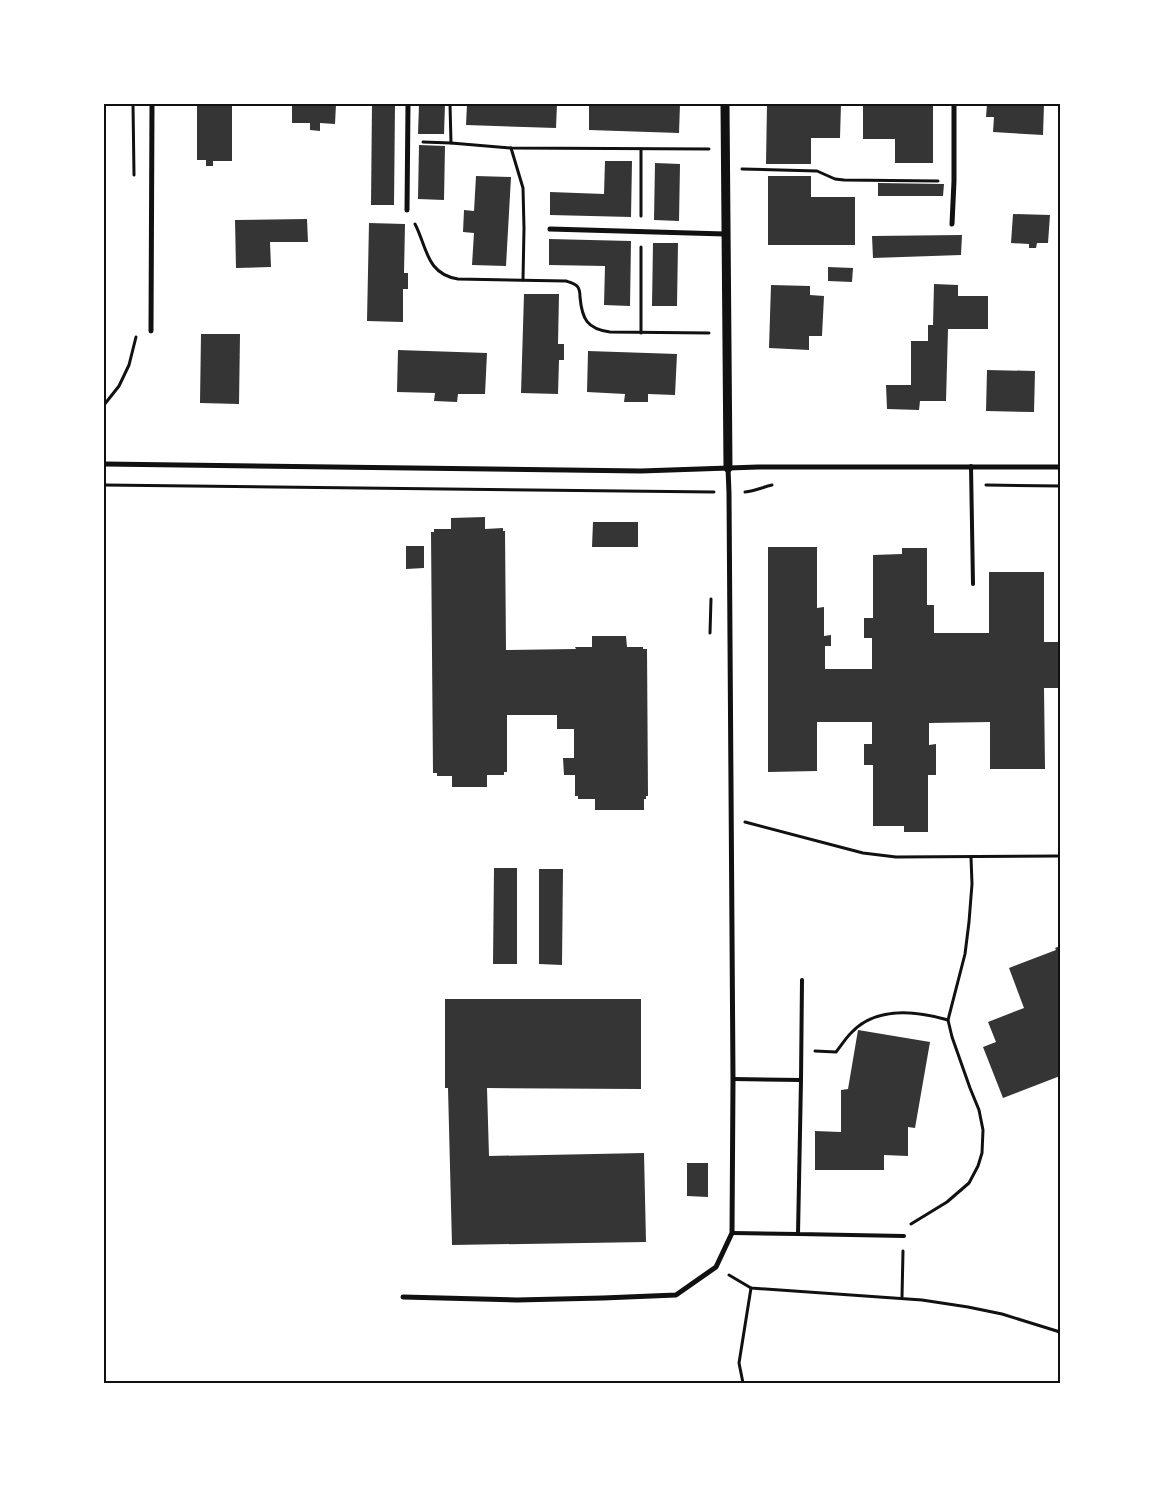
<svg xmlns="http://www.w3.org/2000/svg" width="1164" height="1487" font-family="'Crimson Pro',serif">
  <rect width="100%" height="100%" fill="#fff"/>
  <!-- building -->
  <g fill="#353535">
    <polygon points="197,104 232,104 232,161 213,161 213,166 206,166 206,160 197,160"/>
    <polygon points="292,104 336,104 335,124 320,123 320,131 310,130 310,123 292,123"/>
    <polygon points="372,104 395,104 394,205 371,205"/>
    <polygon points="419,104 445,104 444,134 418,134"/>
    <polygon points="467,104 557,104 556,128 466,125"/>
    <polygon points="589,104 680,104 679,133 589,130"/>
    <polygon points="767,104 841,104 840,138 811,138 811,164 766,164"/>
    <polygon points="863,104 933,104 933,163 895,163 895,139 863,139"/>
    <polygon points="987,104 1044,104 1043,135 993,132 994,117 986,117"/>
    <polygon points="419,145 445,146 444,200 418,199"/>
    <polygon points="605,161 632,161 631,217 550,215 550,192 604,194"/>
    <polygon points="655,163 680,164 679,221 654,220"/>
    <polygon points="476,176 511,177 506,266 472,265 474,233 463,232 464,210 474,211"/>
    <polygon points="768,176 811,176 811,197 855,197 855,245 768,245"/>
    <polygon points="878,183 944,184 943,196 878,196"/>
    <polygon points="1013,214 1050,215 1048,243 1037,243 1036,248 1029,248 1029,244 1011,243"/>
    <polygon points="307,219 308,242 270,242 271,267 236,268 235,220"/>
    <polygon points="369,223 405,224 404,273 408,273 408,289 403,289 403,322 367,321"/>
    <polygon points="962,235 961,255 873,258 872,236"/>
    <polygon points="549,239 631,241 630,306 604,305 605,266 549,265"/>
    <polygon points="653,243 678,243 677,306 652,306"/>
    <polygon points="828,267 853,268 852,282 828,281"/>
    <polygon points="934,284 958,285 958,296 988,296 988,329 948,329 946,401 920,401 919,410 887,409 886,385 911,385 911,341 928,341 928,325 933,325"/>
    <polygon points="771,285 810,286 810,295 824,296 822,336 809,336 809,350 769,348"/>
    <polygon points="524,294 559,294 558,344 564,344 564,360 559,360 558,394 521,393"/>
    <polygon points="201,334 240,334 239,404 200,403"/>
    <polygon points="398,350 487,353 485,394 458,394 457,402 434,401 435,393 397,392"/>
    <polygon points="588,351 677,354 675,395 648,394 648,402 624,402 625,394 587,392"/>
    <polygon points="987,370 1035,371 1034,412 986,411"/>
    <polygon points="485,517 485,529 503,528 503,531 505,531 506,650 576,649 575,647 592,647 592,636 626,636 627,647 643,647 643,649 647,649 648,796 646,796 646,799 644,799 644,810 595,810 595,799 578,799 578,796 575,796 575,775 564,775 563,758 574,758 574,729 557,729 557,715 507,715 507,772 504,772 504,775 487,775 487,787 452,787 452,776 437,776 437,773 433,773 431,532 434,532 434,529 451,529 451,518"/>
    <polygon points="593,522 638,522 638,547 592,547"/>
    <polygon points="406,546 424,546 424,568 406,569"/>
    <polygon points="768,547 817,547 817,608 824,607 824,636 831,635 831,646 825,646 825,669 872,669 872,638 864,638 864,618 873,618 873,555 902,554 902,548 927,548 927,605 934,605 934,633 989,633 989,572 1044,572 1044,642 1060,642 1060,688 1044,688 1045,769 990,769 990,722 929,723 929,745 936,744 936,775 928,775 928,832 904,832 904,826 873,826 873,765 864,765 864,744 872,744 872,722 817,722 817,771 768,772"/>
    <polygon points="494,868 517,868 517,964 493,964"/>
    <polygon points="539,869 563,869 562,965 539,964"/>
    <polygon points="1060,946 1060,1076 1003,1098 983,1047 996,1042 988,1022 1024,1008 1009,968 1056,950 1055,948"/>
    <polygon points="445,999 641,999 641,1089 487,1088 489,1156 644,1153 646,1242 452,1245 448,1088 445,1088"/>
    <polygon points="858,1030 930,1042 915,1128 908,1127 908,1156 884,1155 884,1170 815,1170 815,1131 841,1132 841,1090 848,1089"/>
    <polygon points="687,1163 708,1163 708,1197 687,1196"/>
  </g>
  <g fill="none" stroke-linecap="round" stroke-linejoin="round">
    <!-- path -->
    <g stroke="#111" stroke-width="3">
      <polyline points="133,104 134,175"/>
      <polyline points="450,104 451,143"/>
      <polyline points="423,142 451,143 511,148 709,149"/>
      <polyline points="511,148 523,188 524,228 523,280"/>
      <polyline points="742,169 817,171 835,179 844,180 938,181"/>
      <polyline points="641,216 641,149"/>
      <path d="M415 224C427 247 426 274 458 279L566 281C569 282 574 283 577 286 580 289 580 293 580 297 582 319 587 329 610 332L709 333"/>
      <polyline points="641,247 641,333"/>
      <polyline points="104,405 119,386 129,365 136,337"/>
      <polyline points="104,485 714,492"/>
      <polyline points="986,485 1060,486"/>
      <path d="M745 492C755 491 763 487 772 485"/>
      <polyline points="710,633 711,599"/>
      <polyline points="745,822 863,853 896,857 1060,856"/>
      <path d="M815 1051 836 1052C841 1046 845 1039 851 1033 876 1006 917 1011 948 1020"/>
      <polyline points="911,1224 947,1202 969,1183 978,1166 982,1153 983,1130 979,1110 970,1088 952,1037 948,1020 965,954 969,922 972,884 971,857"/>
      <polyline points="729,1275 751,1288 922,1300 968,1307 1002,1314 1060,1332"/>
      <polyline points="902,1297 903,1251"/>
      <polyline points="743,1383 739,1363 751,1288"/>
    </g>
    <!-- service -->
    <g stroke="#111" stroke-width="4">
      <polyline points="971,466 973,584"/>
      <polyline points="733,1079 801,1080 802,980"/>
      <polyline points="801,1080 798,1234 904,1236"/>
      <polyline points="732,1233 798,1234"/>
    </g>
    <!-- minor -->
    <g stroke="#111" stroke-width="5">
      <polyline points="407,210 408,104"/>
      <polyline points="952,224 954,181 954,104"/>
      <polyline points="550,229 725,234"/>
      <polyline points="151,331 152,104"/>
      <polyline points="104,464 641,471 758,467 1060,467"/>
      <polyline points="403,1297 517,1300 603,1298 676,1295 716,1267 732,1233 733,1079 729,493 728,468"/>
    </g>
    <!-- tertiary -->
    <polyline stroke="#111" stroke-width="9" points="725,104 728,468"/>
  </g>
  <!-- border -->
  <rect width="1164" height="1487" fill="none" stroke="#ffffff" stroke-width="210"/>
  <rect x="105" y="105" width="954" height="1277" fill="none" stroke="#111" stroke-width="2"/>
</svg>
